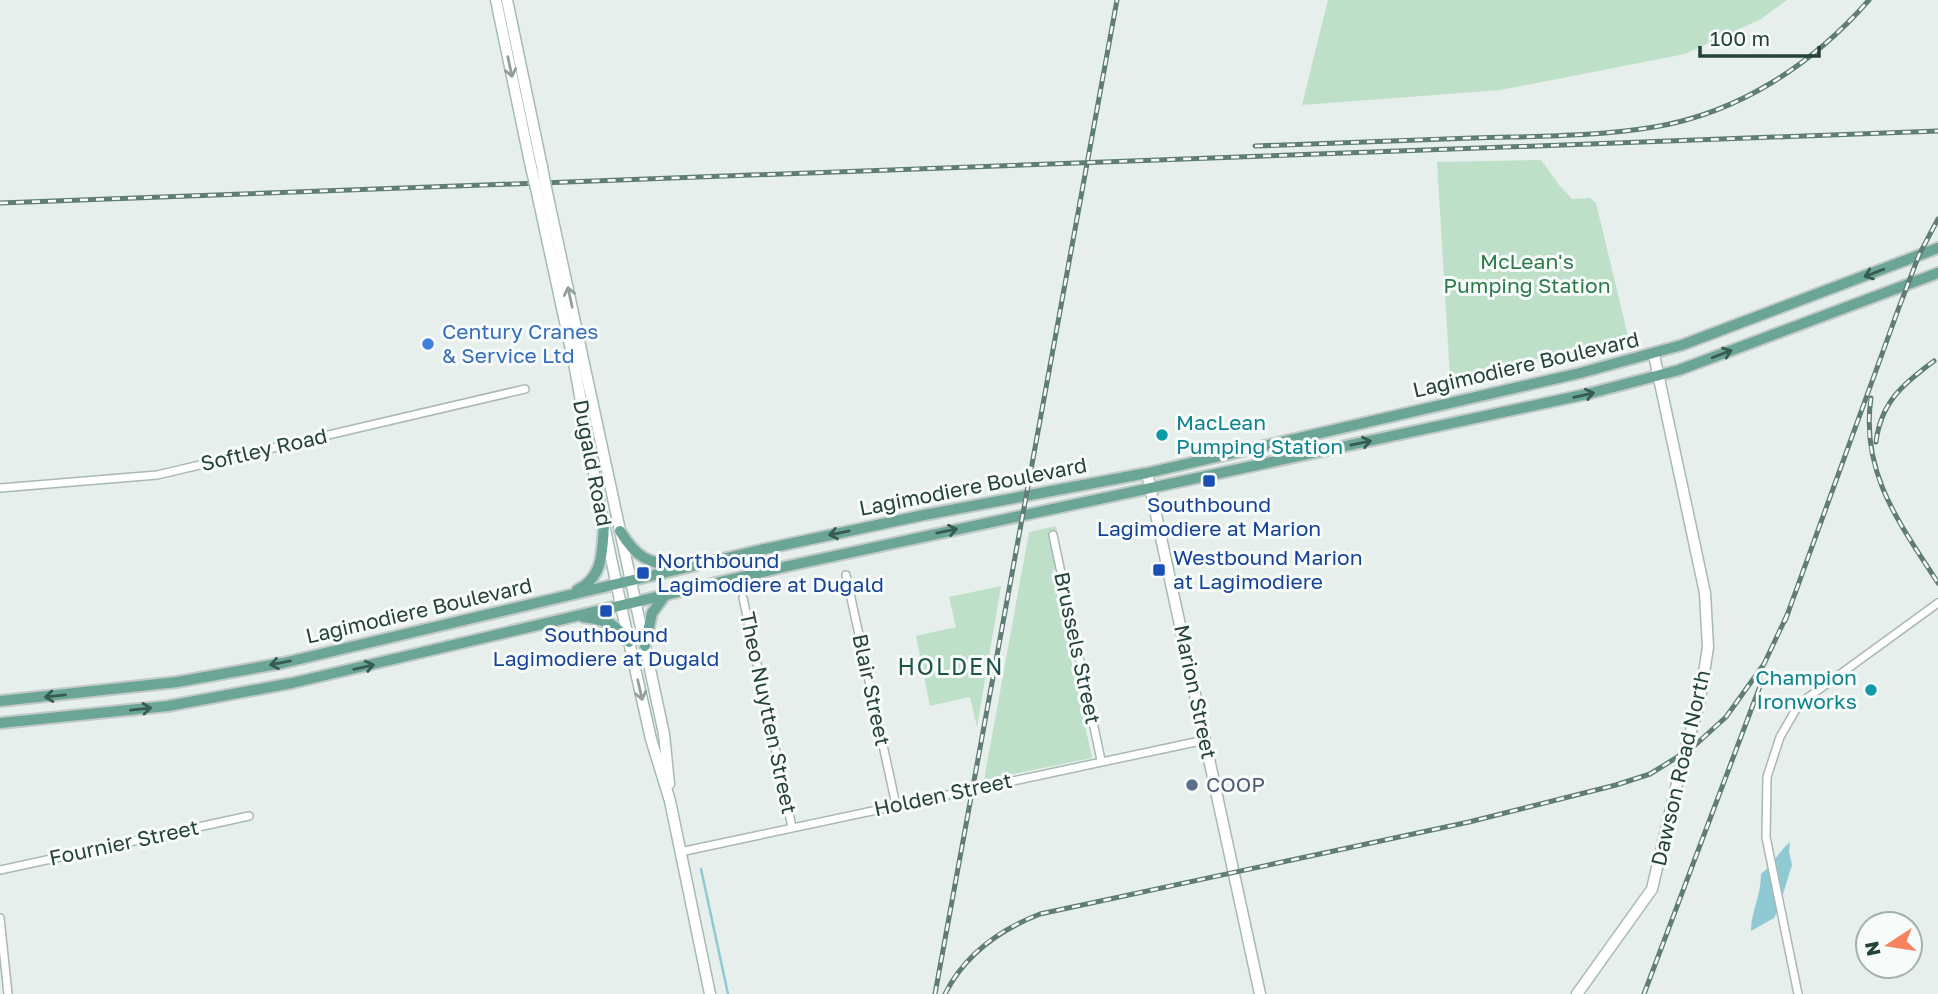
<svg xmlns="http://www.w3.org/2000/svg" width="1938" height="994" font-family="'Golos Text',sans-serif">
  <rect width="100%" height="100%" fill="#e6efeb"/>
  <!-- green -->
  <g fill="#bfe0c8">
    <polygon points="1328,0 1787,0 1761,19 1685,54 1501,90 1302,105"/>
    <polygon points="1541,160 1560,186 1572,199 1590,198 1596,203 1629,340 1450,377 1437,162"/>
    <polygon points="1056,526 1064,567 1052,570 1092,758 984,780 1029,532"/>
    <polygon points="1001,586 977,727 970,697 930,706 916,636 956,627 949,597"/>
  </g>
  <!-- water -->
  <path fill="#8ec9d4" d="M1790 842 1789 852 1792 865 1778 910 1774 918 1751 931C1751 911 1761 897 1761 874 1773 865 1779 851 1790 842Z"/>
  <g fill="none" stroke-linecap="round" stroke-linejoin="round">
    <!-- stream -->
    <polyline stroke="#8ec9d4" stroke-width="2.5" points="701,869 728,994"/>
    <defs>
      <g id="street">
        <polyline points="0,488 157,475 525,389"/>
        <polyline points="1053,535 1101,760"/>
        <polyline points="846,575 896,805"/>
        <polyline points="743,598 792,827"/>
        <polyline points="680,852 1205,740"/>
        <polyline points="0,870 249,816"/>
        <polyline points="0,918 8,994"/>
        <polyline points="1798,994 1766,837 1767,777 1780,737 1799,704 1938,603"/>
      </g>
      <g id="secondary">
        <polyline points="496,0 531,167"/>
        <polyline points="507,0 542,167"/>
        <polyline points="536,188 575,368 598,496 623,615 651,739 670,801 710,994"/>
        <polyline points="546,188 664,734 669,784"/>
        <polyline points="1147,473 1260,994"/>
        <polyline points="1577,994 1652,889 1684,754 1699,705 1708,647 1705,593 1654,355"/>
      </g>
      <g id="primary">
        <path d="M620 531C638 560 647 561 679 568"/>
        <path d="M577 590C604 577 602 551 604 525"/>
        <path d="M583 617C607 621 613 621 629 642"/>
        <polyline points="645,646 652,613 666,594"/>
        <polyline points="0,701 177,682 283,663 760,550 924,515 1147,473 1580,373 1682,345 1938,248"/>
        <polyline points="0,723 168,706 292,683 788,566 1587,394 1679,370 1938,273"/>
      </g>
    </defs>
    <!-- street casing -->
    <use href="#street" stroke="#a8b8b2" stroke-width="10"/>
    <!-- secondary casing -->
    <use href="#secondary" stroke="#a4bbb3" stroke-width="13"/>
    <!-- primary casing -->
    <use href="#primary" stroke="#c2cac8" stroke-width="14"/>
    <!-- street -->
    <use href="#street" stroke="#fff" stroke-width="7"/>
    <!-- secondary -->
    <use href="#secondary" stroke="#fff" stroke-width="10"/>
    <!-- primary -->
    <use href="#primary" stroke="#6aa596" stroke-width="10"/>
    <defs>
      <g id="rail">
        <path d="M1255 146C1328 144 1400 140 1473 138 1533 136 1594 137 1654 127 1739 113 1813 64 1869 0"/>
        <polyline points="0,203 1938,131"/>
        <path d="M1871 398C1860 472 1900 524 1938 583"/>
        <path d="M1876 442C1881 402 1903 384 1934 361"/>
        <polyline points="1785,621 1898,310 1919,255 1938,219"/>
        <polyline points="935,994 1117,0"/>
        <path d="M945 994C965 954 999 930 1040 914L1469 822 1616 785 1650 774 1692 748 1726 717 1764 664 1788 613"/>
        <polyline points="1644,994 1765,673"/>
      </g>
    </defs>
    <!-- rail casing -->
    <use href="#rail" stroke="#5f7d75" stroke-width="5"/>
    <!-- rail -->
    <use href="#rail" stroke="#f7fbf9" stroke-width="2.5" stroke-dasharray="8" stroke-linecap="butt"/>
    <defs>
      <g id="secondary-bridge">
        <polyline points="531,167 536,188"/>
        <polyline points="542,167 546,188"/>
      </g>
    </defs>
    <!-- secondary-bridge casing -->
    <use href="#secondary-bridge" stroke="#a4bbb3" stroke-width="13" stroke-linecap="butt"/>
    <!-- secondary-bridge -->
    <use href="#secondary-bridge" stroke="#fff" stroke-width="10"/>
  </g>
  <!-- one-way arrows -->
  <defs><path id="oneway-shaft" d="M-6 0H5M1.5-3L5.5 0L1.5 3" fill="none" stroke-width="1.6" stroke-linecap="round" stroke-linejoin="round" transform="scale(1.75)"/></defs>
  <g stroke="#92a09c">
    <use href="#oneway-shaft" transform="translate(510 67) rotate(78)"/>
    <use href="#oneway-shaft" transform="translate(570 297) rotate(-102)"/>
    <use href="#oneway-shaft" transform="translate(640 690) rotate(77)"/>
  </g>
  <g stroke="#365b51">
    <use href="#oneway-shaft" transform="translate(1874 273) rotate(159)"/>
    <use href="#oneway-shaft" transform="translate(1722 354) rotate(-21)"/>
    <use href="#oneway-shaft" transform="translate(1584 395) rotate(-13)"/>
    <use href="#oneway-shaft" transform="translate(1361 443) rotate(-12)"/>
    <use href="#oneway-shaft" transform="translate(947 531) rotate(-12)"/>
    <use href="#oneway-shaft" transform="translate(839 533) rotate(168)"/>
    <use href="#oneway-shaft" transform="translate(280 663) rotate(169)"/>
    <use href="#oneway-shaft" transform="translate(364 667) rotate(-13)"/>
    <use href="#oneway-shaft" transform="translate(55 696) rotate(174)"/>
    <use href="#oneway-shaft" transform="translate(141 709) rotate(-6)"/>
  </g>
  <!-- markers -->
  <circle fill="#3f7fe0" stroke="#f7fbf9" stroke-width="2.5" cx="428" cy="344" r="7"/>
  <g fill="#0f9aa8" stroke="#f7fbf9" stroke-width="2.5">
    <circle cx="1162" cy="435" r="7"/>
    <circle cx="1871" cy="690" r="7"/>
  </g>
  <g fill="#1a4fb4" stroke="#f7fbf9" stroke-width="2.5">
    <rect x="1202" y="474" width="14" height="14" rx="3.5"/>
    <rect x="1152" y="563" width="14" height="14" rx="3.5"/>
    <rect x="636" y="566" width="14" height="14" rx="3.5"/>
    <rect x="599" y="604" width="14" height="14" rx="3.5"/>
  </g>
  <circle fill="#5c6f8a" stroke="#f7fbf9" stroke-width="2.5" cx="1192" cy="785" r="7"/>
  <g text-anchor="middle" stroke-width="6" stroke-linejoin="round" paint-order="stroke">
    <!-- park labels -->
    <g font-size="21" fill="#2d7a4b" stroke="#f7fbf9">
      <text x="1527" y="269">McLean's<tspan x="1527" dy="24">Pumping Station</tspan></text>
    </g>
    <!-- shop labels -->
    <g font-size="21" fill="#366cbe" stroke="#f7fbf9" text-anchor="start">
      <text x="442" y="339">Century Cranes<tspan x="442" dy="24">&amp; Service Ltd</tspan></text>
    </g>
    <!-- street labels -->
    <g font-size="21" fill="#24423a" stroke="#f7fbf9">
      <text transform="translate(1526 365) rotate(-13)" y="7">Lagimodiere Boulevard</text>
      <text transform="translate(264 450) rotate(-13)" y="7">Softley Road</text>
      <text transform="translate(592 463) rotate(79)" y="7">Dugald Road</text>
      <text transform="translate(973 487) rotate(-11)" y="7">Lagimodiere Boulevard</text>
      <text transform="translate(419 611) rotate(-13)" y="7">Lagimodiere Boulevard</text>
      <text transform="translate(1077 648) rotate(78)" y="7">Brussels Street</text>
      <text transform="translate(871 690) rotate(78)" y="7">Blair Street</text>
      <text transform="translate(1195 692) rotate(78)" y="7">Marion Street</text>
      <text transform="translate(768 713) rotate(78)" y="7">Theo Nuytten Street</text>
      <text transform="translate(1681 768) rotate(-77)" y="7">Dawson Road North</text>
      <text transform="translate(943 795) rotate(-12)" y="7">Holden Street</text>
      <text transform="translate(124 843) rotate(-12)" y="7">Fournier Street</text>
    </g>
    <!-- culture labels -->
    <g font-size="21" fill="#0d838f" stroke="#f7fbf9" text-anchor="start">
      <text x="1176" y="430">MacLean<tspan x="1176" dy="24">Pumping Station</tspan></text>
      <text x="1857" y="685" text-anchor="end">Champion<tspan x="1857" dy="24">Ironworks</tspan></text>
    </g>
    <!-- transit labels -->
    <g font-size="21" fill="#164399" stroke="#f7fbf9">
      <text x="1209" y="512">Southbound<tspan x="1209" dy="24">Lagimodiere at Marion</tspan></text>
      <text x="1173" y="565" text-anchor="start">Westbound Marion<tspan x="1173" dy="24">at Lagimodiere</tspan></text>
      <text x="657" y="568" text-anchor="start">Northbound<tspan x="657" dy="24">Lagimodiere at Dugald</tspan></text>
      <text x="606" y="642">Southbound<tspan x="606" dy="24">Lagimodiere at Dugald</tspan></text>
    </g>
    <!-- service labels -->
    <g font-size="21" fill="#4e5e75" stroke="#f7fbf9" text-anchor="start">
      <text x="1206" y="792">COOP</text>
    </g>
    <!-- neighbourhood labels -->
    <g font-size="23" letter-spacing="2" fill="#1f5548" stroke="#f7fbf9">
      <text x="951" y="675">HOLDEN</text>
    </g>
  </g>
  <!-- north arrow -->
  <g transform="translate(1889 945) rotate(258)"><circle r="33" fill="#f7fbf9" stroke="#a3b1ad" stroke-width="2"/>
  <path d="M0-5L12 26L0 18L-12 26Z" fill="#f4845f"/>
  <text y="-10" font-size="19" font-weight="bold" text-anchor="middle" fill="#24423a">N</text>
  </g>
  <!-- scale -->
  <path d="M1700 46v10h119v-10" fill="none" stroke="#24423a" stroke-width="3.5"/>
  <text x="1710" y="46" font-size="21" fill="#24423a" stroke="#f7fbf9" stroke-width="5" paint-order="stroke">100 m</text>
</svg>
